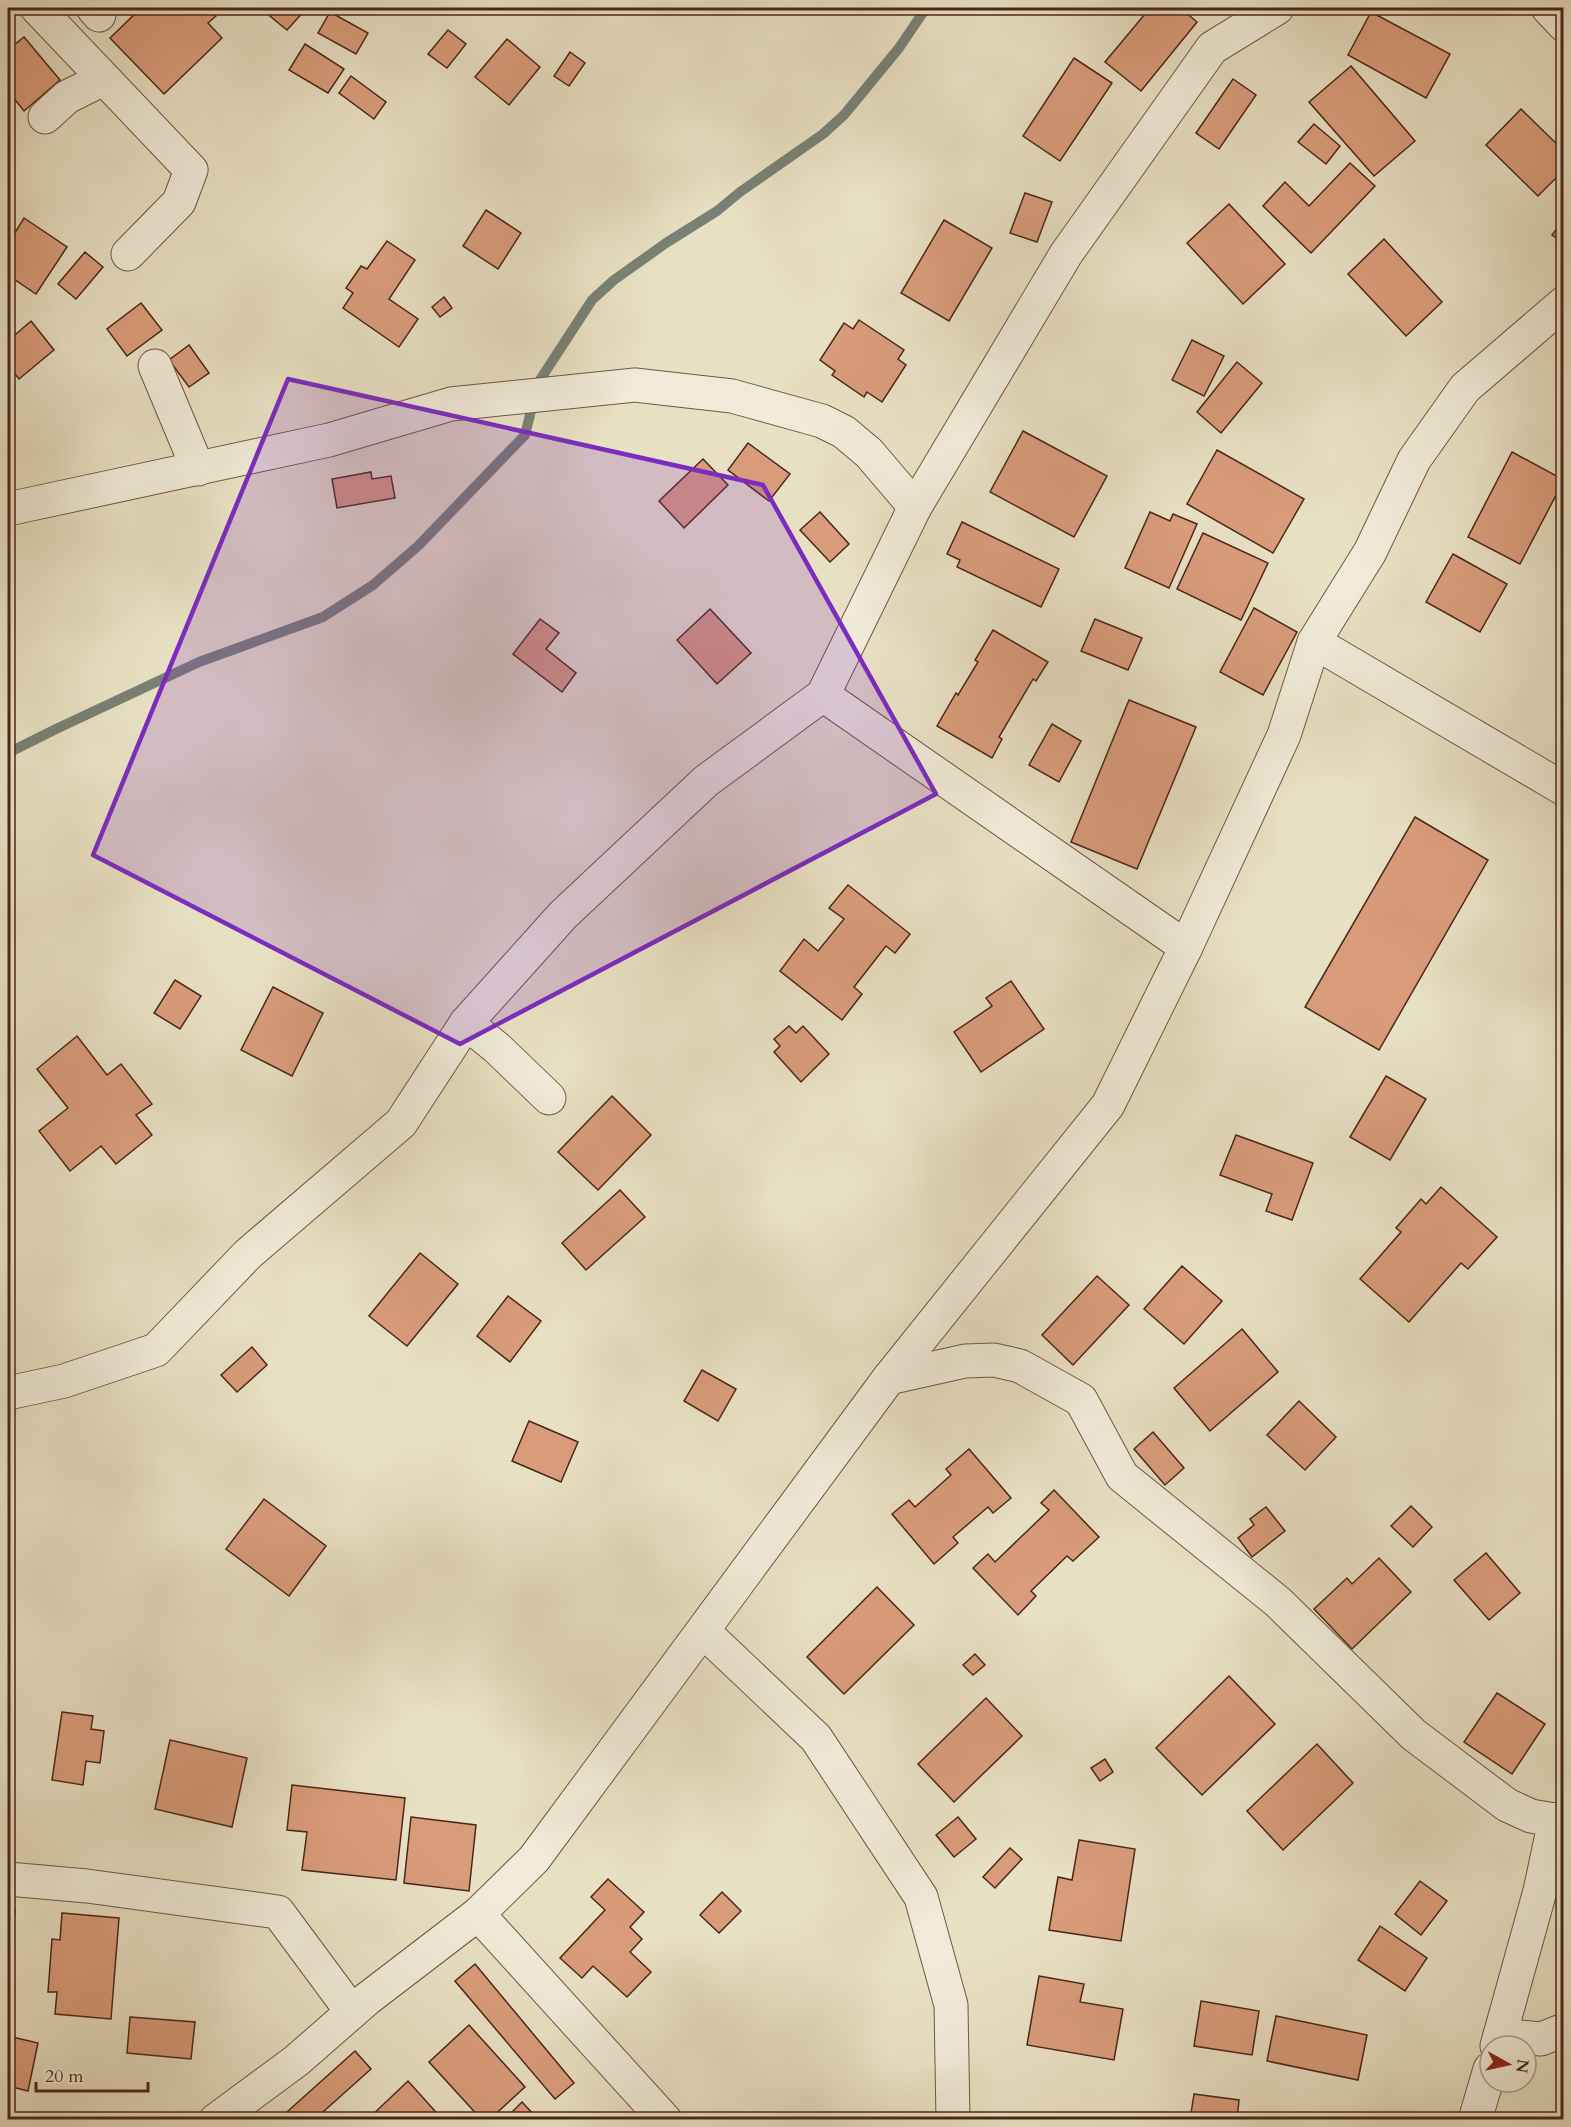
<svg xmlns="http://www.w3.org/2000/svg" width="1571" height="2127" font-family="Cardo,serif">
  <rect width="100%" height="100%" fill="#e8e0c3"/>
  <filter id="stains"><feTurbulence type="fractalNoise" baseFrequency=".00333" numOctaves="4"/><feColorMatrix values="0 0 0 0 .2 0 0 0 0 .09 0 0 0 0 .02 0 0 0 .5 -.17"/></filter>
  <radialGradient id="worn" r=".72"><stop offset=".6" stop-color="#630" stop-opacity="0"/><stop offset="1" stop-color="#630" stop-opacity=".3"/></radialGradient>
  <g fill="none" stroke-linecap="round" stroke-linejoin="round">
    <!-- stream -->
    <polyline stroke="#798175" stroke-width="10" points="8,753 56,729 199,662 323,617 373,585 418,546 525,435 538,383 592,300 614,280 666,243 717,211 740,192 823,134 844,115 899,48 926,8"/>
  </g>
  <!-- building -->
  <g fill="#d99c7b" stroke="#4b2719" stroke-width="1.5">
    <polygon points="141,8 208,8 216,16 208,23 222,38 164,94 110,38"/>
    <polygon points="260,8 304,8 306,9 287,30"/>
    <polygon points="1150,8 1180,8 1197,22 1141,91 1105,62"/>
    <polygon points="330,12 368,33 356,54 318,33"/>
    <polygon points="1371,12 1450,54 1426,98 1348,55"/>
    <polygon points="448,30 466,44 447,68 428,54"/>
    <polygon points="24,37 60,80 24,111 8,91 8,47 9,49"/>
    <polygon points="507,39 540,67 509,105 475,77"/>
    <polygon points="305,44 344,69 328,93 289,70"/>
    <polygon points="570,52 585,63 569,86 554,76"/>
    <polygon points="1074,58 1112,83 1060,161 1023,136"/>
    <polygon points="1351,66 1415,141 1374,176 1309,102"/>
    <polygon points="351,76 386,102 374,119 339,93"/>
    <polygon points="1233,79 1256,95 1219,149 1196,133"/>
    <polygon points="1521,109 1564,151 1564,170 1538,196 1486,145"/>
    <polygon points="1314,124 1340,146 1326,164 1298,142"/>
    <polygon points="1350,163 1375,186 1311,253 1263,206 1285,182 1309,206"/>
    <polygon points="1025,193 1052,202 1037,242 1010,233"/>
    <polygon points="1229,204 1285,264 1243,304 1187,243"/>
    <polygon points="486,210 521,233 498,269 463,246"/>
    <polygon points="24,218 67,247 36,294 8,275 8,244"/>
    <polygon points="1564,219 1564,243 1552,235"/>
    <polygon points="944,220 992,248 949,321 901,293"/>
    <polygon points="1384,239 1442,302 1406,336 1348,274"/>
    <polygon points="387,241 415,260 389,299 418,319 399,347 343,308 353,293 346,288 361,266 367,269"/>
    <polygon points="85,252 103,267 76,299 58,284"/>
    <polygon points="444,297 452,308 440,317 432,307"/>
    <polygon points="141,303 162,330 127,356 107,329"/>
    <polygon points="859,320 904,350 898,359 906,365 882,402 867,392 864,397 832,375 835,371 820,360 844,323 853,329"/>
    <polygon points="31,321 54,350 19,379 8,365 8,341"/>
    <polygon points="1192,340 1224,356 1204,396 1172,380"/>
    <polygon points="189,345 209,373 189,387 169,360"/>
    <polygon points="1237,362 1262,383 1221,433 1197,412"/>
    <polygon points="1023,431 1107,476 1074,537 990,492"/>
    <polygon points="748,443 790,474 769,501 728,470"/>
    <polygon points="1217,450 1304,499 1273,553 1187,504"/>
    <polygon points="1512,452 1564,480 1520,564 1468,537"/>
    <polygon points="703,459 728,485 684,528 659,501"/>
    <polygon points="371,472 372,479 391,476 395,498 337,508 332,479"/>
    <polygon points="820,512 849,544 830,562 800,530"/>
    <polygon points="1150,512 1170,521 1173,514 1197,524 1169,588 1125,568"/>
    <polygon points="962,522 1059,569 1041,607 957,567 960,560 947,554"/>
    <polygon points="1203,533 1268,563 1241,620 1177,589"/>
    <polygon points="1453,554 1507,584 1480,632 1426,602"/>
    <polygon points="1564,556 1564,572 1556,566"/>
    <polygon points="1254,608 1297,632 1263,695 1220,672"/>
    <polygon points="710,609 751,653 717,684 677,640"/>
    <polygon points="540,619 559,633 546,649 576,673 562,692 513,654"/>
    <polygon points="1095,619 1142,638 1128,670 1081,651"/>
    <polygon points="993,630 1048,662 1036,681 1033,679 999,737 1002,739 992,758 937,726 956,693 958,695 978,662 975,660"/>
    <polygon points="1129,700 1196,727 1137,869 1071,842"/>
    <polygon points="1052,724 1081,741 1059,782 1029,765"/>
    <polygon points="1415,817 1488,860 1379,1050 1305,1007"/>
    <polygon points="848,885 910,934 895,953 886,946 854,987 862,994 842,1020 780,971 804,939 818,951 844,919 829,908"/>
    <polygon points="175,980 201,996 180,1029 154,1013"/>
    <polygon points="1011,981 1044,1029 981,1072 954,1032 992,1006 986,998"/>
    <polygon points="273,987 323,1013 292,1076 241,1050"/>
    <polygon points="789,1026 796,1033 803,1026 829,1054 801,1082 774,1052 780,1046 774,1039"/>
    <polygon points="77,1036 107,1075 121,1064 152,1104 136,1115 152,1135 116,1164 101,1146 70,1171 39,1131 68,1108 37,1069"/>
    <polygon points="1386,1076 1426,1099 1390,1160 1350,1137"/>
    <polygon points="612,1096 651,1135 598,1190 558,1152"/>
    <polygon points="1236,1135 1313,1163 1292,1220 1266,1211 1272,1194 1220,1175"/>
    <polygon points="1441,1187 1497,1237 1468,1269 1461,1263 1409,1322 1360,1279 1401,1232 1396,1228 1421,1199 1426,1204"/>
    <polygon points="620,1190 645,1217 586,1270 562,1243"/>
    <polygon points="420,1253 458,1284 407,1346 369,1316"/>
    <polygon points="1182,1266 1222,1301 1184,1344 1144,1309"/>
    <polygon points="1097,1276 1129,1305 1073,1365 1042,1335"/>
    <polygon points="508,1296 541,1321 510,1362 477,1336"/>
    <polygon points="1242,1329 1278,1372 1210,1431 1174,1388"/>
    <polygon points="252,1347 267,1365 237,1392 221,1375"/>
    <polygon points="702,1370 736,1389 718,1421 684,1401"/>
    <polygon points="1299,1401 1336,1437 1305,1470 1267,1435"/>
    <polygon points="529,1421 578,1442 561,1482 512,1461"/>
    <polygon points="1153,1432 1184,1468 1165,1485 1134,1449"/>
    <polygon points="969,1449 1011,1498 993,1513 988,1507 953,1537 958,1543 934,1564 892,1514 909,1500 915,1507 951,1475 946,1469"/>
    <polygon points="1054,1490 1099,1537 1073,1561 1067,1556 1031,1591 1036,1596 1018,1615 973,1568 988,1554 995,1562 1049,1510 1041,1503"/>
    <polygon points="264,1499 326,1546 289,1596 226,1549"/>
    <polygon points="1411,1506 1432,1527 1413,1547 1391,1526"/>
    <polygon points="1266,1507 1285,1531 1252,1557 1238,1538 1254,1525 1250,1519"/>
    <polygon points="1486,1553 1520,1593 1489,1620 1454,1580"/>
    <polygon points="1379,1558 1411,1592 1352,1649 1314,1609 1347,1578 1352,1584"/>
    <polygon points="877,1587 914,1625 844,1694 807,1657"/>
    <polygon points="975,1654 985,1665 973,1675 963,1665"/>
    <polygon points="1229,1676 1275,1724 1202,1795 1156,1748"/>
    <polygon points="8,1685 14,1688 8,1705"/>
    <polygon points="1497,1693 1545,1724 1512,1774 1464,1742"/>
    <polygon points="986,1698 1022,1736 954,1802 918,1764"/>
    <polygon points="62,1712 93,1716 91,1729 104,1731 100,1763 86,1761 83,1785 52,1780"/>
    <polygon points="170,1740 247,1758 232,1827 155,1809"/>
    <polygon points="1317,1744 1353,1783 1283,1850 1247,1811"/>
    <polygon points="1105,1759 1113,1772 1100,1781 1091,1768"/>
    <polygon points="292,1785 405,1798 396,1880 302,1870 307,1832 287,1830"/>
    <polygon points="411,1817 476,1825 469,1891 404,1883"/>
    <polygon points="958,1817 976,1839 954,1857 936,1835"/>
    <polygon points="1079,1840 1135,1849 1121,1941 1049,1930 1058,1877 1072,1880"/>
    <polygon points="1010,1848 1022,1859 995,1888 983,1877"/>
    <polygon points="608,1879 644,1912 630,1927 642,1939 630,1952 651,1972 627,1997 593,1966 582,1978 560,1958 605,1910 591,1897"/>
    <polygon points="1420,1881 1447,1901 1421,1935 1395,1914"/>
    <polygon points="722,1892 741,1911 719,1933 700,1915"/>
    <polygon points="8,1911 15,1911 8,1972"/>
    <polygon points="62,1913 119,1918 111,2019 55,2014 57,1992 48,1992 52,1939 60,1940"/>
    <polygon points="1380,1926 1427,1958 1405,1991 1358,1960"/>
    <polygon points="475,1964 574,2083 555,2099 455,1981"/>
    <polygon points="1039,1976 1084,1984 1080,2002 1123,2009 1114,2060 1027,2045"/>
    <polygon points="1201,2001 1259,2011 1252,2055 1194,2046"/>
    <polygon points="1276,2016 1367,2035 1358,2080 1267,2061"/>
    <polygon points="130,2017 195,2022 191,2059 127,2053"/>
    <polygon points="469,2025 525,2087 489,2120 482,2120 429,2062"/>
    <polygon points="8,2036 38,2043 28,2091 8,2086"/>
    <polygon points="355,2051 371,2069 314,2120 278,2120"/>
    <polygon points="408,2081 443,2120 367,2120"/>
    <polygon points="1194,2094 1239,2100 1237,2120 1190,2120"/>
    <polygon points="522,2102 535,2116 532,2120 504,2120"/>
  </g>
  <g fill="none" stroke-linecap="round" stroke-linejoin="round">
    <defs>
      <g id="minor">
        <polyline points="37,8 191,170 179,202 128,254"/>
        <polyline points="93,8 99,15"/>
        <polyline points="1548,8 1564,25"/>
        <polyline points="45,117 67,97 103,79"/>
        <polyline points="155,366 198,469"/>
        <polyline points="8,509 329,440 451,404 635,385 732,396 822,421 844,432 869,453 915,507"/>
        <polyline points="1314,642 1564,789"/>
        <polyline points="823,695 1186,947"/>
        <polyline points="466,1023 497,1048 549,1098"/>
        <polyline points="889,1378 965,1361 994,1360 1020,1366 1081,1400 1122,1476 1278,1602 1414,1735 1507,1805 1531,1816 1555,1820 1564,1818"/>
        <polyline points="8,1393 64,1381 156,1350 248,1254 401,1123 466,1023 563,915 706,781 823,695 915,507 1066,254 1212,48 1277,8"/>
        <polyline points="703,1631 816,1738 921,1897 951,2005 953,2120"/>
        <polyline points="8,1879 87,1886 278,1912 352,2012"/>
        <polyline points="478,1914 665,2120"/>
        <polyline points="1500,2035 1541,2039 1564,2030"/>
        <polyline points="1497,2046 1540,1891 1555,1820"/>
        <polyline points="216,2120 296,2061 367,1999 478,1914 534,1859 889,1378 1108,1105 1186,947 1284,735 1314,642 1370,552 1414,460 1465,388 1564,303"/>
        <polyline points="1475,2120 1490,2069"/>
      </g>
    </defs>
    <!-- minor casing -->
    <use href="#minor" stroke="#725544" stroke-width="35"/>
    <!-- minor -->
    <use href="#minor" stroke="#f0ebd8" stroke-width="33"/>
  </g>
  <!-- marked area -->
  <path fill="#7b2cbf" fill-opacity="0.2" stroke="#7b2cbf" stroke-width="4.5" stroke-linejoin="round" d="M288 379 763 485 936 794 460 1044 93 855Z"/>
  <!-- margin -->
  <rect width="1571" height="2127" fill="none" stroke="#e8e0c3" stroke-width="30"/>
  <rect x="9" y="9" width="1553" height="2109" fill="none" stroke="#4b2719" stroke-width="3"/>
  <rect x="15" y="15" width="1541" height="2097" fill="none" stroke="#4b2719" stroke-width="1.5"/>
  <!-- north arrow -->
  <g transform="translate(1508 2064) rotate(98)"><circle r="28" fill="#f0ebd8" stroke="#ae9d8c" stroke-width="1.5"/>
  <path d="M0-4.5L10 22L0 15L-10 22Z" fill="#8f2418"/>
  <text y="-9" font-size="16" font-weight="bold" text-anchor="middle" fill="#4b2719">N</text>
  </g>
  <!-- scale -->
  <path d="M36 2082v9h112v-9" fill="none" stroke="#4b2719" stroke-width="3"/>
  <text x="45" y="2082" font-size="18" fill="#4b2719" stroke="#f0ebd8" stroke-width="4.5" paint-order="stroke">20 m</text>
  <rect width="100%" height="100%" filter="url(#stains)"/>
  <rect width="100%" height="100%" fill="url(#worn)"/>
</svg>
